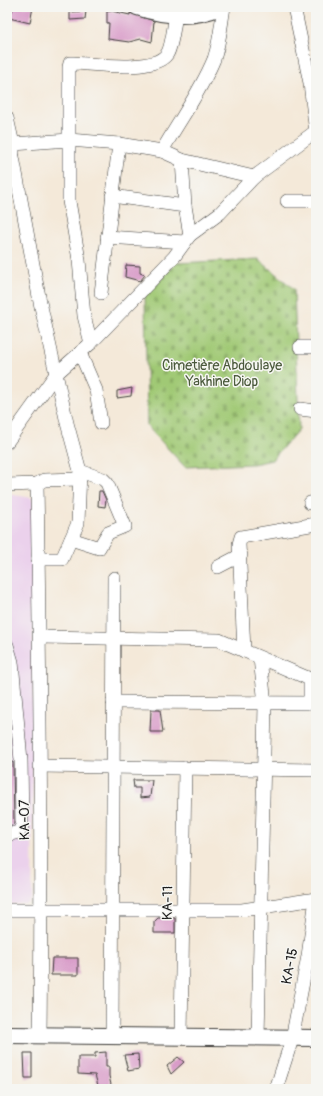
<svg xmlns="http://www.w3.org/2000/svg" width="323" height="1096" font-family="Pangolin,sans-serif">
  <defs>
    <pattern id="cemetery-stones" width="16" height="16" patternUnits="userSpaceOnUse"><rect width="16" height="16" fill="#a0c974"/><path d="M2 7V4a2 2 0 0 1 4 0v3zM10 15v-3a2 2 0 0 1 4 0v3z" fill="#89ac64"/></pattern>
  </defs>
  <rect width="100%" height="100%" fill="#f6f6f2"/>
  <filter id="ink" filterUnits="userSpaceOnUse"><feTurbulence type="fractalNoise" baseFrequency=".025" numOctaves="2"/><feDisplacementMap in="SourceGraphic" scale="8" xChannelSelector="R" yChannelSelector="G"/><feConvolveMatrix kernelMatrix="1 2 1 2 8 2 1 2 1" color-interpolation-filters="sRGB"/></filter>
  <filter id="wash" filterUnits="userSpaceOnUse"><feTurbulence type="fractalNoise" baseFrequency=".012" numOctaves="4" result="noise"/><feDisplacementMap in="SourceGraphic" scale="16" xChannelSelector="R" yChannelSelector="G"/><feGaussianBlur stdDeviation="0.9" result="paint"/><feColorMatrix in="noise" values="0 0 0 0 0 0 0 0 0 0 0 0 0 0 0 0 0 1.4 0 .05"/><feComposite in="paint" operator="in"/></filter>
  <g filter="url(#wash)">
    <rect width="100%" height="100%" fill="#f4e9d9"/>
    <!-- built -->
    <polygon fill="#ebd1ec" points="7,494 32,498 34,506 32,899 27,904 7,904"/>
    <!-- cemetery -->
    <polygon fill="url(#cemetery-stones)" stroke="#5e7248" points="258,259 294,289 299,429 272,460 253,464 185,467 147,426 145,296 176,263"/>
    <g id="blocks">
      <!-- building -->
      <g fill="#d796c6">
        <polygon points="14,7 33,7 30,23 9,18"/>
        <polygon points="107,10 130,15 130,13 154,21 152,42 141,39 129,42 108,39 109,23 107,23"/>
        <polygon points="86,11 85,19 70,20 70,12"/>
        <polygon points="126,265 140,266 140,273 145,275 140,281 125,277"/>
        <polygon points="132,388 131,396 117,398 117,391"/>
        <polygon points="99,491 102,491 106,500 105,507 98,506"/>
        <polygon points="151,710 160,710 163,732 150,732"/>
        <polygon points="13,762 14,824 7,827 7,763"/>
        <polygon points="133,780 152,780 150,797 140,798 140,788 134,788"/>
        <polygon points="158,918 175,918 175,933 154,933 154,922"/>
        <polygon points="52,958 78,958 78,975 51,975"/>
        <polygon points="106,1052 106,1067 109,1067 109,1076 112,1089 99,1089 95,1075 78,1074 78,1057 95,1057 95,1053"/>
        <polygon points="24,1053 32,1053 32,1078 25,1078"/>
        <polygon points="138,1054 139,1069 128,1071 124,1055"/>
        <polygon points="178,1057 184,1062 171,1074 167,1066"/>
      </g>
    </g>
  </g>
  <g filter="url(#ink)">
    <use href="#blocks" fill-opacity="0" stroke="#3c3b38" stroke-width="1"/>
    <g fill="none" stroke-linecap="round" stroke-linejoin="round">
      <defs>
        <g id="minor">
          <polyline points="294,7 310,83 316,133"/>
          <polyline points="7,118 13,144 13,153"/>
          <polyline points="13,144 69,140 119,144 162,151 182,160 254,177"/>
          <path d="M162 151C179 121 201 91 214 59 220 42 221 24 224 7"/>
          <polyline points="7,158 13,157 40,302 67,423 80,471 78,523 62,559 38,559"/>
          <polyline points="182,160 185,206"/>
          <polyline points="112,196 185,206 190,235"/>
          <polyline points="287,201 316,201"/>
          <polyline points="107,237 185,242"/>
          <polyline points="101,293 119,144"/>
          <path d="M91 343 84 316 79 260 69 201V67L70 63H74C95 64 154 73 167 54 172 47 174 24 176 15"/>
          <polyline points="300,347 316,347"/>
          <polyline points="80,353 96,390 101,423"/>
          <polyline points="300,409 316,411"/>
          <polyline points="7,442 56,374 91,343 174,257 190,235 220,213 254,177 316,131"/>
          <path d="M37 484C40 668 42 852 40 1036"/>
          <polyline points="7,485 37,484 44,480 80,479"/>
          <polyline points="310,503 316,502"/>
          <polyline points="71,539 99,548 108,533 125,526 107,483 103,479 80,471"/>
          <polyline points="218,567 241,555"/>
          <polyline points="40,637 219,640 310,679 310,703"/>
          <polyline points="7,645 12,662 21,760 22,826 19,832 7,835"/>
          <polyline points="244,651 239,544 241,537 316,524"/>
          <polyline points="113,702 316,703"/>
          <polyline points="39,766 316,770"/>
          <polyline points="7,910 242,910 316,899"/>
          <polyline points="112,1036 114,578"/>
          <polyline points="181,1037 185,768"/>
          <polyline points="258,1038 265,704 260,658"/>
          <polyline points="276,1089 292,1039 308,956 316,899"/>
        </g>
        <g id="major">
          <path d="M137 7C164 16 193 19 220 7"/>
          <polyline points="7,1035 316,1038"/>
        </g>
      </defs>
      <!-- minor casing -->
      <use href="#minor" stroke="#3c3b38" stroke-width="14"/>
      <!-- major casing -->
      <use href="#major" stroke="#3c3b38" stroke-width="18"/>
      <!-- minor -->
      <use href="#minor" stroke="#fff" stroke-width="13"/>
      <!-- major -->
      <use href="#major" stroke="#fff" stroke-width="16"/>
    </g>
  </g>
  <g text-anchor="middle" stroke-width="3" stroke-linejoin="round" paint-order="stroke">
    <!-- park labels -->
    <g font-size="14" fill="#4a593b" stroke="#f6f6f2">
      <text x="222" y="370">Cimetière Abdoulaye<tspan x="222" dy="16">Yakhine Diop</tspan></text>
    </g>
    <!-- street labels -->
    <g font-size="14" fill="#1c1c1c" stroke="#f6f6f2">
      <text transform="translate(24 820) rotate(-91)" y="5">KA-07</text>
      <text transform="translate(167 903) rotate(-89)" y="5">KA-11</text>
      <text transform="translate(289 966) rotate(-79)" y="5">KA-15</text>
    </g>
  </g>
  <!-- margin -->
  <rect width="323" height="1096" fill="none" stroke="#f6f6f2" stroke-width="24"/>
</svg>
